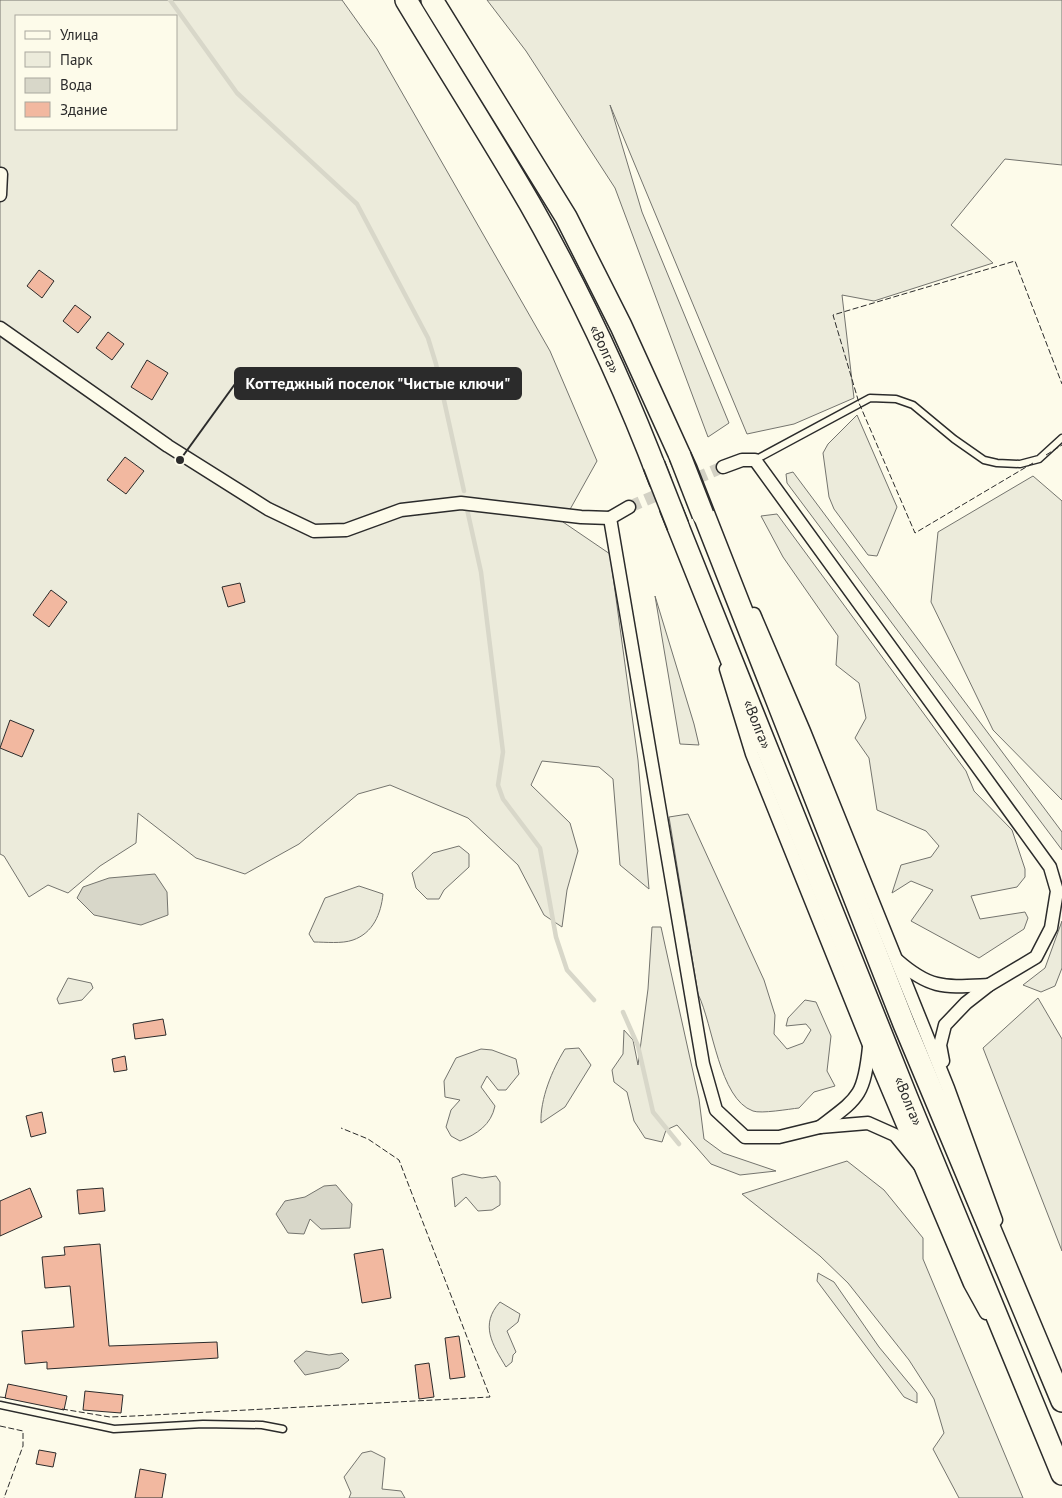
<svg xmlns="http://www.w3.org/2000/svg" width="1062" height="1498" font-family="'PT Sans',sans-serif">
  <rect width="100%" height="100%" fill="#fdfbea"/>
  <!-- green -->
  <g fill="#ecebdb" stroke="#74746e" fill-rule="evenodd">
    <path d="M0 0H342L377 49 550 351 597 461 563 522 610 554 638 760 649 889 620 865 613 779 599 767 542 761 531 785 570 823 578 851 567 890 562 927 544 915 518 865 468 818 390 785 358 794 299 844 245 874 196 858 138 813 136 843 100 866 68 893 48 885 29 897 4 856 0 854ZM16 16H176V129H16Z"/>
    <polygon points="487,0 1062,0 1062,165 1005,159 951,225 993,263 874,301 842,295 854,398 794,424 747,434 610,105 642,212 729,423 708,437 615,188 526,51"/>
    <polygon points="857,415 897,507 877,556 868,555 834,509 829,497 823,453 828,444"/>
    <polygon points="793,472 1062,832 1062,850 787,483 786,474"/>
    <polygon points="1033,476 1062,501 1062,800 993,730 931,602 938,532"/>
    <polygon points="777,514 966,771 974,791 1012,830 1025,869 1025,877 1017,887 971,896 980,919 1025,912 1028,918 1024,929 979,958 911,921 933,890 911,881 892,893 901,865 931,857 939,846 926,831 877,810 869,758 855,738 866,718 859,683 836,665 838,636 783,557 761,516"/>
    <polygon points="655,596 694,724 699,745 680,744"/>
    <path d="M688 814 764 980 775 1015 774 1034 787 1049 803 1043 811 1030 806 1024 786 1026 788 1018 805 1000 816 1002 831 1036 827 1071 835 1086 814 1092 799 1108C789 1109 761 1114 753 1111 719 1099 713 1024 698 994L669 817Z"/>
    <polygon points="459,846 469,854 469,867 444,890 439,899 427,899 416,888 412,873 433,853"/>
    <path d="M359 886 383 894C381 914 373 933 353 940 342 944 325 942 314 942L309 934 325 898Z"/>
    <polygon points="1062,921 1062,968 1055,986 1041,992 1023,985 1045,968"/>
    <polygon points="652,927 661,927 699,1099 704,1139 723,1153 776,1171 740,1175 711,1164 677,1125 666,1130 662,1142 645,1138 634,1121 627,1092 614,1082 612,1070 623,1054 624,1030 633,1040 638,1065 648,989"/>
    <polygon points="68,978 91,983 93,988 82,1000 59,1004 57,999"/>
    <polygon points="1038,998 1062,1039 1062,1251 983,1048"/>
    <path d="M579 1048 591 1065 565 1107 541 1123C540 1099 552 1070 565 1049Z"/>
    <path d="M481 1049 492 1050 516 1059 519 1074 506 1090H498L487 1076 481 1087 495 1106C491 1125 477 1134 460 1141L451 1136 446 1127 451 1110 460 1100 445 1097 444 1081 456 1058Z"/>
    <polygon points="847,1161 884,1190 923,1238 923,1259 1023,1498 959,1498 933,1449 944,1433 934,1399 909,1360 848,1283 820,1256 742,1194"/>
    <polygon points="463,1174 482,1178 496,1176 500,1182 500,1205 492,1210 478,1211 466,1197 455,1207 452,1178"/>
    <polygon points="818,1273 834,1282 879,1347 917,1393 917,1403 904,1397 817,1281"/>
    <path d="M500 1302 520 1314 518 1322 507 1331 516 1352 513 1355 512 1362 506 1367C493 1345 479 1325 500 1302Z"/>
    <polygon points="371,1451 385,1458 382,1489 401,1491 405,1498 349,1498 351,1493 344,1477 362,1453"/>
  </g>
  <!-- water -->
  <g fill="#d8d7c9" stroke="#74746e">
    <polygon points="155,874 167,892 168,915 141,925 94,915 77,898 83,887 109,878"/>
    <polygon points="336,1185 352,1204 350,1228 321,1229 310,1219 304,1234 288,1233 276,1214 285,1201 305,1197 324,1186"/>
    <polygon points="306,1351 329,1355 342,1353 349,1360 339,1368 305,1375 294,1361"/>
  </g>
  <g fill="none" stroke-linecap="round" stroke-linejoin="round">
    <!-- stream -->
    <g stroke="#d8d7c9" stroke-width="4.5">
      <polyline points="170,0 237,93 357,204 428,338 436,364 464,491"/>
      <polyline points="467,509 481,572 503,752 498,785 503,799 540,848 556,937 567,970 594,1000"/>
      <polyline points="623,1012 638,1046 653,1112 679,1144"/>
    </g>
  </g>
  <!-- building -->
  <g fill="#f2b8a0" stroke="#2b2b2b">
    <polygon points="39,270 54,281 42,298 27,286"/>
    <polygon points="75,305 91,317 78,333 63,321"/>
    <polygon points="108,332 124,344 112,360 96,348"/>
    <polygon points="147,360 168,373 152,400 131,387"/>
    <polygon points="125,457 144,471 126,494 107,480"/>
    <polygon points="240,583 245,602 228,607 222,587"/>
    <polygon points="51,590 67,602 49,627 33,615"/>
    <polygon points="10,720 34,730 22,757 0,748"/>
    <polygon points="163,1019 166,1035 135,1039 133,1024"/>
    <polygon points="125,1056 127,1070 114,1072 112,1059"/>
    <polygon points="42,1112 46,1133 31,1137 26,1116"/>
    <polygon points="30,1188 42,1217 0,1236 0,1201"/>
    <polygon points="103,1188 105,1211 79,1214 77,1190"/>
    <polygon points="100,1244 109,1346 217,1342 218,1358 47,1369 47,1362 25,1364 22,1331 74,1327 70,1286 45,1288 42,1257 65,1255 64,1247"/>
    <polygon points="383,1249 391,1298 362,1303 354,1254"/>
    <polygon points="459,1336 465,1377 450,1379 445,1338"/>
    <polygon points="429,1363 434,1397 419,1399 415,1365"/>
    <polygon points="8,1384 67,1396 64,1410 5,1398"/>
    <polygon points="85,1391 123,1395 121,1413 83,1410"/>
    <polygon points="39,1450 56,1453 53,1467 36,1464"/>
    <polygon points="140,1469 166,1474 162,1498 135,1498"/>
  </g>
  <g fill="none" stroke-linecap="round" stroke-linejoin="round">
    <!-- minor-tunnel -->
    <polyline stroke="#d3d1c4" stroke-width="12" stroke-dasharray="12 6" stroke-linecap="butt" points="629,507 723,467"/>
    <defs>
      <g id="service">
        <polyline points="755,460 870,398 896,399 913,405 954,439 984,460 997,463 1020,464 1039,459 1062,438"/>
        <polyline points="0,1405 114,1429 203,1424 262,1425 283,1429"/>
      </g>
      <g id="minor">
        <polyline points="0,195 1,174"/>
        <polyline points="0,328 168,446 268,509 314,531 346,530 401,510 461,503 581,517 610,518"/>
        <polyline points="723,467 742,460 755,460 1050,867 1057,891 1051,928 1036,957 989,985 966,1003 945,1025 940,1045 943,1061"/>
        <polyline points="629,507 610,518 703,1064 716,1110 745,1137 779,1137 820,1127 868,1123 895,1135 921,1167"/>
        <polyline points="754,614 804,731 948,1088 996,1220"/>
        <polyline points="726,669 752,754 869,1045 970,1284 986,1313"/>
        <path d="M897 960C931 990 945 987 989 985"/>
        <path d="M820 1127C858 1098 864 1097 869 1047"/>
      </g>
      <g id="trunk">
        <path id="s1" d="M406 0C447 68 490 135 530 204 580 292 624 386 660 481"/>
        <polyline points="432,0 566,217 621,326 686,469 904,1024 1062,1401"/>
        <path id="s2" d="M671 509 907 1098 1062 1474"/>
      </g>
    </defs>
    <!-- service casing -->
    <use href="#service" stroke="#2b2b2b" stroke-width="9"/>
    <!-- minor casing -->
    <use href="#minor" stroke="#2b2b2b" stroke-width="15"/>
    <!-- trunk casing -->
    <use href="#trunk" stroke="#2b2b2b" stroke-width="24"/>
    <!-- service -->
    <use href="#service" stroke="#fdfbea" stroke-width="6"/>
    <!-- minor -->
    <use href="#minor" stroke="#fdfbea" stroke-width="12"/>
    <!-- trunk -->
    <use href="#trunk" stroke="#fdfbea" stroke-width="21"/>
    <defs>
      <g id="trunk-bridge">
        <polyline points="680,456 703,515"/>
        <polyline points="654,465 678,526"/>
      </g>
    </defs>
    <!-- trunk-bridge casing -->
    <use href="#trunk-bridge" stroke="#2b2b2b" stroke-width="24" stroke-linecap="butt"/>
    <!-- trunk-bridge -->
    <use href="#trunk-bridge" stroke="#fdfbea" stroke-width="21"/>
    <!-- fence -->
    <g stroke="#2b2b2b" stroke-width="1" stroke-dasharray="6 2.5" stroke-linecap="butt">
      <polyline points="1046,455 1062,445"/>
      <polyline points="1033,463 915,533 859,403 833,315 1015,261 1062,384"/>
      <polyline points="0,1397 8,1398"/>
      <polyline points="62,1409 110,1417 134,1416 490,1397 399,1160 368,1139 341,1128"/>
      <polyline points="0,1426 23,1431 23,1446 4,1498"/>
    </g>
  </g>
  <g text-anchor="middle" stroke-width="4" stroke-linejoin="round" paint-order="stroke">
    <!-- street labels -->
    <g font-size="15" fill="#2b2b2b" stroke="#fdfbea">
      <text dy="5" stroke="none"><textPath href="#s1" startOffset="402">«Волга»</textPath></text>
      <text dy="5" stroke="none"><textPath href="#s2" startOffset="232">«Волга»</textPath></text>
      <text dy="5" stroke="none"><textPath href="#s2" startOffset="638">«Волга»</textPath></text>
    </g>
  </g>
  <!-- callouts -->
  <path fill="none" stroke="#2b2b2b" stroke-width="2" d="M180 460L235 384"/>
  <circle fill="#2b2b2b" stroke="#fdfbea" stroke-width="2" cx="180" cy="460" r="5"/>
  <rect fill="#2b2b2b" stroke="#2b2b2b" stroke-width="2" x="235" y="368" width="286" height="31" rx="5"/>
  <g font-size="16" text-anchor="middle" font-weight="bold" fill="#fff">
    <text x="378" y="389">Коттеджный поселок "Чистые ключи"</text>
  </g>
  <!-- legend -->
  <rect x="15" y="15" width="162" height="115" fill="#fdfbea" stroke="#a9a89e"/>
  <rect x="25" y="31" width="25" height="8" fill="#fdfbea" stroke="#a9a89e"/>
  <text x="60" y="40" font-size="15" fill="#2b2b2b">Улица</text>
  <rect x="25" y="52" width="25" height="15" fill="#ecebdb" stroke="#a9a89e"/>
  <text x="60" y="65" font-size="15" fill="#2b2b2b">Парк</text>
  <rect x="25" y="78" width="25" height="15" fill="#d8d7c9" stroke="#a9a89e"/>
  <text x="60" y="90" font-size="15" fill="#2b2b2b">Вода</text>
  <rect x="25" y="102" width="25" height="15" fill="#f2b8a0" stroke="#a9a89e"/>
  <text x="60" y="115" font-size="15" fill="#2b2b2b">Здание</text>
</svg>
